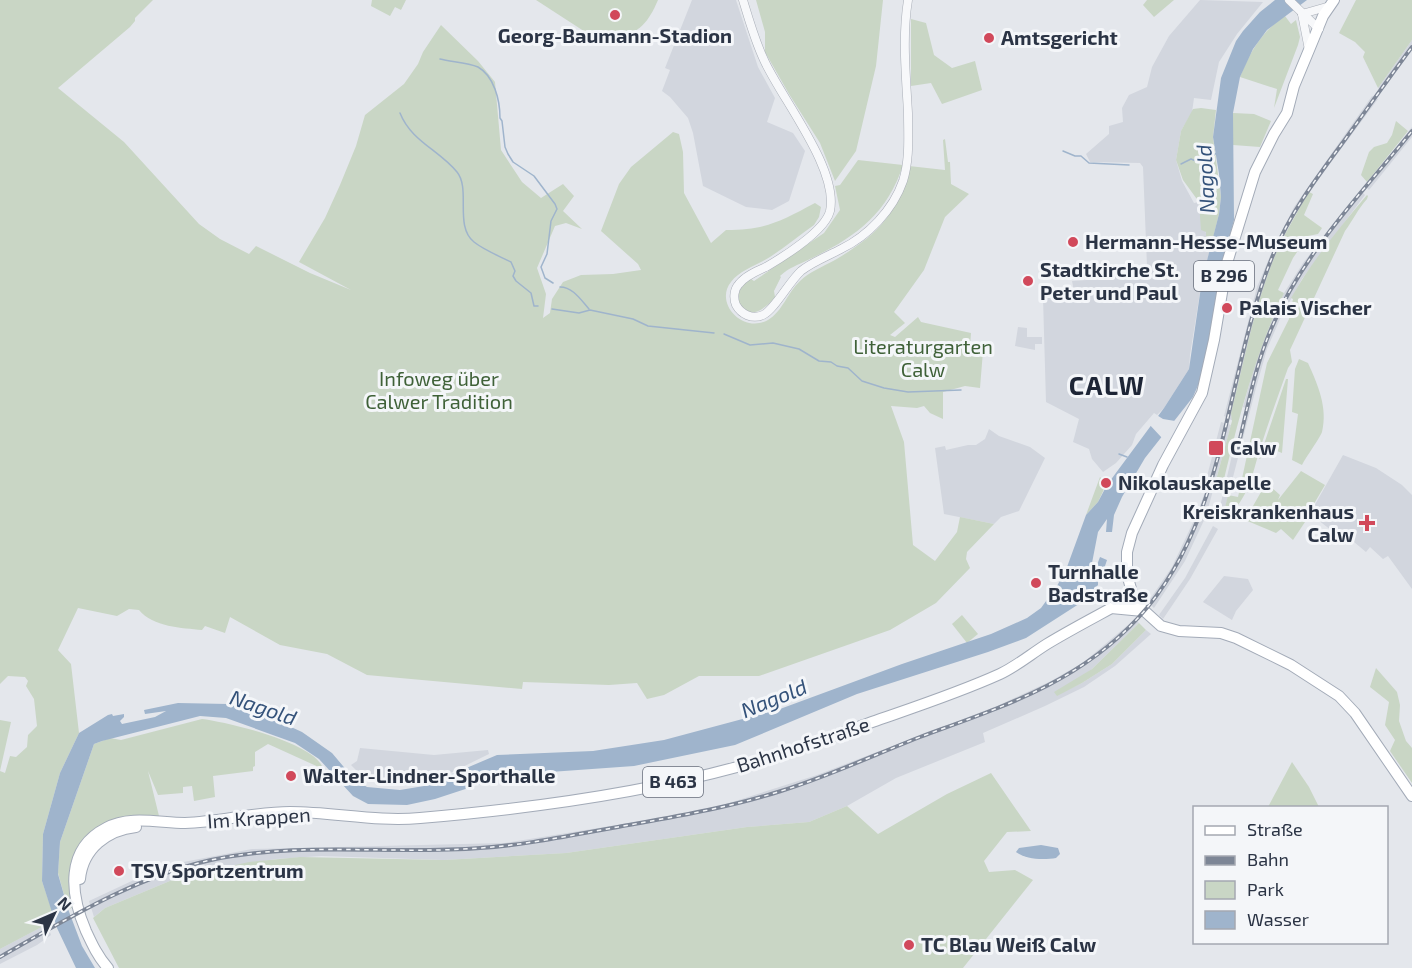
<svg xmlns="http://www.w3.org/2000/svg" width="1412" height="968" font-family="'Exo 2',sans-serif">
  <rect width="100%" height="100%" fill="#e4e7ec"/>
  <!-- built -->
  <g fill="#d2d6de">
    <polygon points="692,0 736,0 758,67 775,98 767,122 793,133 805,151 789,201 772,210 746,207 703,186 693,133 688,118 670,97 662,91 670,70 665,68"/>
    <polygon points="1200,0 1263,2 1237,34 1219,62 1211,100 1194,98 1192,112 1181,131 1176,160 1182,181 1194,203 1199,202 1207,238 1213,238 1202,280 1190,355 1189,369 1164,408 1157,415 1154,413 1136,434 1132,445 1116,463 1103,472 1092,459 1089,449 1073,442 1079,419 1046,402 1043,298 1075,296 1072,281 1101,279 1147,266 1143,167 1140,163 1090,162 1086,154 1109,134 1109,126 1123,122 1122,108 1129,95 1147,87 1152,67 1169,36"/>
    <polygon points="1412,40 1412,50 1382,91 1378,88"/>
    <polygon points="1372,96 1378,99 1309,192 1291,222 1278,250 1261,296 1231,413 1233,421 1224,416 1257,287 1273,249 1294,207"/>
    <polygon points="1412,127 1412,137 1369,190 1365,186"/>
    <polygon points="1361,191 1365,195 1302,279 1280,319 1267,349 1256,388 1224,512 1219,511 1233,451 1236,451 1246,408 1243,407 1255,363 1274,314 1284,293 1303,263"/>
    <polygon points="1018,327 1027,328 1027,337 1042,337 1042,344 1035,344 1035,350 1015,346"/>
    <polygon points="1221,422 1231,425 1206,516 1185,561 1154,608 1148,602 1172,567 1197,514 1206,489 1204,488"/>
    <polygon points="989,429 999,436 1030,447 1045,458 1019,511 1001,517 994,524 944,514 935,448 945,446 946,450 968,445 976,445 985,439"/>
    <polygon points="1343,455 1376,468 1402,485 1412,495 1412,589 1388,556 1383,559 1370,547 1366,552 1335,526 1331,530 1318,520 1308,517"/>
    <polygon points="1213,526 1218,529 1190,579 1163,619 1159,615 1185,578"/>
    <polygon points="1224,576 1248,579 1253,590 1236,611 1232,620 1203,602"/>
    <polygon points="1135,619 1139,623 1092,669 1057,695 1082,683 1112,664 1146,630 1151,634 1115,666 1084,687 1045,706 983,733 985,742 896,778 847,806 809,822 747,827 566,853 444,860 321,856 276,859 218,868 177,878 105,908 94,917 89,901 136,879 178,863 252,849 505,843 704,811 817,775 997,706 1051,681 1084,662"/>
    <polygon points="360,748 434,755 488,750 489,754 430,783 380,784 361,775 351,765 357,761"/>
    <polygon points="47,924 51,935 37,945 0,964 0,949"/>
  </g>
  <!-- green -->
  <g fill="#c9d6c5">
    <path d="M0 0H153L135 18V21L130 27 58 88 124 142 199 224 220 239 249 254 256 246 310 273 351 290 299 262 325 218 340 185 356 146 365 115 404 84 418 64 423 52 441 25 478 61 495 82 501 150 522 182 541 198 563 184 574 196 563 211 582 229 566 223 555 226 537 268 546 294 543 318 550 313 552 299 563 282 581 275 613 274 641 270 638 264 601 231 619 184 631 167 673 132 679 134 683 152 684 193 711 243 726 230C766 230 781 221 815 203L821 207 819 217 814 225C800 235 785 247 770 257 758 265 740 270 731 282 714 303 743 334 768 320 782 312 788 292 800 281 809 272 824 266 835 260 877 235 898 215 909 166L945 170 943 140 945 139 948 162H950L951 184 969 194 945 217 924 270 894 312 905 323 890 335 895 337 918 317 921 322 971 333 970 347 983 351 980 388 965 386 943 392V419L930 413 924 406 917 408 891 406 904 442 913 545 935 561 957 532 960 517 994 524 967 552 966 559 970 568 936 603 890 630 759 676H699L664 695 647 699 637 683 609 685 523 682 522 689 367 675 327 654 280 645 230 617 225 633 205 626 202 630C182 628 153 627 139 610L129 609 117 616 78 608 58 650 71 664 79 733 60 773 43 834 42 881 55 920 0 949V720L11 722 0 771 5 773 10 756 16 757 27 747 28 735 37 726 34 699 26 686 28 681 25 677 8 676 0 684V689Z"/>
    <polygon points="372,0 406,0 401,10 395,7 390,16 371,6"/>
    <path d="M536 0H658C649 21 640 33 617 38 607 40 602 41 593 37Z"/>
    <polygon points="756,0 883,0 876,66 856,151 835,181 820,143 789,94 765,52 765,32"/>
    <polygon points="1147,0 1174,0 1154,17 1143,5"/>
    <polygon points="1356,0 1412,0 1412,40 1378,88 1363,57 1365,52 1355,42 1339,33"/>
    <path d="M1285 16 1291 24 1296 20 1300 37 1298 45 1274 108 1277 89 1240 77C1250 52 1262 31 1285 16Z"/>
    <polygon points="911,19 926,23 934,55 952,68 975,61 982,90 942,104 931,83 911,86"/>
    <polygon points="1201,108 1216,110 1213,137 1221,197 1219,214 1213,238 1206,238 1206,232 1201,230 1199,202 1183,180 1176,160 1181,131 1193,109"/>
    <polygon points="1233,113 1254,114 1271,121 1260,147 1233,145"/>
    <polygon points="1396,121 1408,131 1367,182 1361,175 1369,152 1374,147 1387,143 1392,135"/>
    <path d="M858 160 903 165C887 215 854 238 808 260 796 266 790 267 780 276L781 277 774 291 775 297C745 334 723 295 751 279L754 281 824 233 840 210 835 186 840 185Z"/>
    <path d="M1309 192 1313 194 1304 215 1322 228 1318 234 1308 236 1293 258 1278 290 1284 293C1254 357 1237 424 1221 492L1213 491 1232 421 1231 413C1245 358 1255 301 1278 249 1287 229 1298 211 1309 192Z"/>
    <path d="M1367 195 1368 196 1367 199C1358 209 1353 220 1345 231L1290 350 1292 362 1288 368C1279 393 1270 418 1262 443 1251 476 1252 492 1227 518L1223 516 1228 495 1238 497 1267 363 1289 319 1293 299 1291 298C1312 261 1339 228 1367 195Z"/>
    <path d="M1299 359 1308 363C1318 385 1328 408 1322 432 1320 438 1306 457 1302 465L1292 460 1298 414 1292 412 1295 369Z"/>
    <polygon points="1286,379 1288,379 1282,453 1277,451 1259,459"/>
    <polygon points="1301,471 1325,485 1308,514 1303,512 1306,514 1307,519 1293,540 1281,529 1276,533 1245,520 1261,492 1269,485 1280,495 1278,500"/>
    <polygon points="1100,477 1104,481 1104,485 1106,485 1098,502 1086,515"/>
    <polygon points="962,615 978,634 967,643 952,624"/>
    <polygon points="1139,623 1146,630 1112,664 1082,683 1057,696 1054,692 1092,669"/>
    <polygon points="1376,668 1397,692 1400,705 1399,721 1406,741 1412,748 1412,783 1390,751 1395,740 1385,725 1389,702 1370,687"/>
    <path d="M202 719C227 722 317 743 323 769L268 744 255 752V766L253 767V771L213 776 215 797 194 801 192 786 183 787V793L158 795 148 771 159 816C144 816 127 814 112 820 72 834 63 871 72 908L68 909 58 873 60 842 94 744 110 738 121 740Z"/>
    <polygon points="1292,762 1309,787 1319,807 1268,807"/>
    <polygon points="991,773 1031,831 1007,832 984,861 989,872 1015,870 1033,880 963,968 119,968 93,918 105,908 177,878 249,862 300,857 444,860 566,853 747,827 809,822 847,806 878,834 947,794"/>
  </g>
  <!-- water -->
  <g fill="#9fb4cc">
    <polygon points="1275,0 1307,0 1267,30 1253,49 1240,77 1233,113 1234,220 1221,269 1208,344 1199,383 1193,397 1145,458 1122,497 1114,515 1112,532 1106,532 1107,519 1098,532 1092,563 1097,565 1100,557 1107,560 1103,572 1105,576 1102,575 1098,581 1098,585 1082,602 1026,638 988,652 857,694 735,745 634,766 508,775 435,799 407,805 368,804 353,796 319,759 295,743 226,718 200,716 102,741 94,744 60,842 58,874 68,909 82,946 95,968 76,968 57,928 42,881 43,834 60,773 79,733 108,715 112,714 113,716 124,714 124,717 120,721 122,724 155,717 166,711 145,714 144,710 178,703 228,704 267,716 302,732 332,753 354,779 367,787 400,790 424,786 497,755 593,751 664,740 780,709 902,664 991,634 1027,618 1041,608 1057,586 1067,567 1086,515 1098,502 1107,485 1164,408 1189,369 1202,280 1219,214 1221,197 1219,174 1213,137 1221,78 1236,41 1243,31 1260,12"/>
    <path d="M1041 845 1058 848 1060 854 1056 858C1045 860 1026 860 1016 852L1019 848Z"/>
  </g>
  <!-- pier -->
  <polygon fill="#e4e7ec" points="1155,414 1163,419 1175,421 1162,438 1148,423"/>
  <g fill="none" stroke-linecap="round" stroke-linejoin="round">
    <!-- stream -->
    <g stroke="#9fb4cc" stroke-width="1.5">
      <path d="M440 59C451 62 467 62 478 67 494 76 500 100 500 118L502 121 505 147 508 154 513 162 534 176 555 204 557 209 551 221 547 254 541 267 545 278 553 283"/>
      <path d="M400 113C411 141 439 150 457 172 471 189 454 226 474 242 484 250 499 256 511 262L515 271 513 276 516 281 531 293 534 306H538"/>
      <polyline points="1063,151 1075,156 1081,156 1089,163 1129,165"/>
      <path d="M1181 164 1191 159C1207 166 1205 158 1217 153"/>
      <path d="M560 287C573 287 581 300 589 309"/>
      <polyline points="552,309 579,313 590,310 633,319 648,326 714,333"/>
      <polyline points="724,334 750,345 773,343 799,349 819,361 831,362 837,366 848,368 862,381 884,388 908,392 961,390"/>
      <polyline points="1119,454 1127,457"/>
    </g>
    <defs>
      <g id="tertiary">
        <path d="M743 0C749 20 755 41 764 60 781 98 839 169 830 211 825 231 783 257 766 267 757 271 745 276 739 284 734 289 733 298 736 305 741 314 752 320 763 315 774 310 789 282 801 271 812 262 828 256 841 249 868 236 893 210 903 181 910 159 908 136 908 113 906 76 902 37 908 0"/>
        <polyline points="1289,0 1319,29"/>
        <polyline points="1302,14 1309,50"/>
        <polyline points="1302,14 1330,6"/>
      </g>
      <g id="primary">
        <polyline points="1334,0 1323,16 1309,50 1294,86 1287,113 1274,134 1255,172 1227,263 1214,340 1202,393 1163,465 1132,533 1127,552 1127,574 1133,596 1140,607 1161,626 1179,631 1221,633 1236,638 1291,665 1339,696 1355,713 1412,796"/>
        <polyline points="1111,608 1143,611"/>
        <path d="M80 879C83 849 107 830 136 827"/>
        <path d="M108 968C98 957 92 944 86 931 70 894 65 849 106 828 130 815 159 823 185 823 220 822 255 812 290 812 334 812 376 822 420 818 526 809 634 795 737 767 783 755 828 738 872 722 915 707 958 693 1000 674 1017 666 1031 654 1047 644 1075 627 1105 612 1133 596"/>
      </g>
    </defs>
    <!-- tertiary casing -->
    <use href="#tertiary" stroke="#a9aeb7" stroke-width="9"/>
    <!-- primary casing -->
    <use href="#primary" stroke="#a3abb8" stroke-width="12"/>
    <!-- tertiary -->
    <use href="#tertiary" stroke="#f7f8fa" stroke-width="8"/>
    <!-- primary -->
    <use href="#primary" stroke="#fff" stroke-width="10"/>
    <defs>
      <g id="rail">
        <path d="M1236 455C1247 412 1254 368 1272 327 1303 253 1362 193 1412 131"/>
        <path d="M0 957C67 919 135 877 211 860 300 841 390 855 480 848 526 845 572 835 618 827 673 817 728 808 781 791 829 776 874 755 920 737 1001 707 1077 684 1138 618 1229 520 1224 374 1273 255 1289 215 1315 180 1341 145 1365 112 1388 79 1412 47"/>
      </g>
    </defs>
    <!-- rail casing -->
    <use href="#rail" stroke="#7d8696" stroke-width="4"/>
    <!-- rail -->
    <use href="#rail" stroke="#f4f6f9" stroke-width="1.5" stroke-dasharray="4.5" stroke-linecap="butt"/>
  </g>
  <!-- markers -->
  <g fill="#d1495b" stroke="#f4f6f9" stroke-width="2">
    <circle cx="615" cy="15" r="6"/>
    <circle cx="989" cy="38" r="6"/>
    <circle cx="1073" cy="242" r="6"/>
    <circle cx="1028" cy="281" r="6"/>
    <circle cx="1227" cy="308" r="6"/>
    <rect x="1208" y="440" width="16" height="16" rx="3"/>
    <circle cx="1106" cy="483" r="6"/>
    <path d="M1364 514h6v6h6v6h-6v6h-6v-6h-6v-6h6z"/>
    <circle cx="1036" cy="583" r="6"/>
    <circle cx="291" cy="776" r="6"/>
    <circle cx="119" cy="871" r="6"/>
    <circle cx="909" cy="945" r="6"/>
  </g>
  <g text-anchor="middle" stroke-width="6" stroke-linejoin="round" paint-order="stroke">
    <!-- shield labels -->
    <g fill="#f4f6f9" stroke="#676e7b" stroke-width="1.5">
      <rect x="1194" y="261" width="60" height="30" rx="4.5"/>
      <rect x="643" y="767" width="60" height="30" rx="4.5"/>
    </g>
    <g font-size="18" font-weight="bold" fill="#2b3445">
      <text x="1224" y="282">B 296</text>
      <text x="673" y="788">B 463</text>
    </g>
    <!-- poi labels -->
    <g font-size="20" font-weight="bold" fill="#2b3445" stroke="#f4f6f9" text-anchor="start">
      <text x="615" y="43" text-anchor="middle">Georg-Baumann-Stadion</text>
      <text x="1001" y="45">Amtsgericht</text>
      <text x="1085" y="249">Hermann-Hesse-Museum</text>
      <text x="1040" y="277">Stadtkirche St.<tspan x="1040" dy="23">Peter und Paul</tspan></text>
      <text x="1239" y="315">Palais Vischer</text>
      <text x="1230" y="455">Calw</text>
      <text x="1118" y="490">Nikolauskapelle</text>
      <text x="1354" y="519" text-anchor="end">Kreiskrankenhaus<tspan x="1354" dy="23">Calw</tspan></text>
      <text x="1048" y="579">Turnhalle<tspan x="1048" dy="23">Badstraße</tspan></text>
      <text x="303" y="783">Walter-Lindner-Sporthalle</text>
      <text x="131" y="878">TSV Sportzentrum</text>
      <text x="921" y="952">TC Blau Weiß Calw</text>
    </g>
    <!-- park labels -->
    <g font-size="20" fill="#3f6138" stroke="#f4f6f9">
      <text x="923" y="354">Literaturgarten<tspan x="923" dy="23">Calw</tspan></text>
      <text x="439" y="386">Infoweg über<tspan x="439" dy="23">Calwer Tradition</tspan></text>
    </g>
    <!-- street labels -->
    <g font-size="20" fill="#2b3445" stroke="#f4f6f9">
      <text transform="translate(803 745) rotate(-18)" y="7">Bahnhofstraße</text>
      <text transform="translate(259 818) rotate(-4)" y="7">Im Krappen</text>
    </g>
    <!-- water labels -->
    <g font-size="21" font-style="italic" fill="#34527a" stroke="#f4f6f9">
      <text transform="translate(1206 179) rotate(-93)" y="7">Nagold</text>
      <text transform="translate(774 699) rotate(-22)" y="7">Nagold</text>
      <text transform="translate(263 708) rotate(19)" y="7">Nagold</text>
    </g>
    <!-- district labels -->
    <g font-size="26" font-weight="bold" letter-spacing="1.5" fill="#1d2536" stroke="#f4f6f9">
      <text x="1107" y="395">CALW</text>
    </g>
  </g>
  <!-- legend -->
  <rect x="1193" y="806" width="195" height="138" fill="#f4f6f9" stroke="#a4a8b1" stroke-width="1.5"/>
  <rect x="1205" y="826" width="30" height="9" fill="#ffffff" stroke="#a4a8b1" stroke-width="1.5"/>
  <text x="1247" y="836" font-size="18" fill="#2b3445">Straße</text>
  <rect x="1205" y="856" width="30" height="9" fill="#7d8696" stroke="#a4a8b1" stroke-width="1.5"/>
  <text x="1247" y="866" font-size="18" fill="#2b3445">Bahn</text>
  <rect x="1205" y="881" width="30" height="18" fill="#c9d6c5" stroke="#a4a8b1" stroke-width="1.5"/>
  <text x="1247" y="896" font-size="18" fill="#2b3445">Park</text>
  <rect x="1205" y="911" width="30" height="18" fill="#9fb4cc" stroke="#a4a8b1" stroke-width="1.5"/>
  <text x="1247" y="926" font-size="18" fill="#2b3445">Wasser</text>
  <!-- north arrow -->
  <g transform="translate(54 914) rotate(46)" stroke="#f4f6f9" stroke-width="4.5" paint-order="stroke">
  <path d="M0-4.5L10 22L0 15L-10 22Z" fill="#2b3445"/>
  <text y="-9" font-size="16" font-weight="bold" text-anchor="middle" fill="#2b3445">N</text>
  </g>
</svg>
